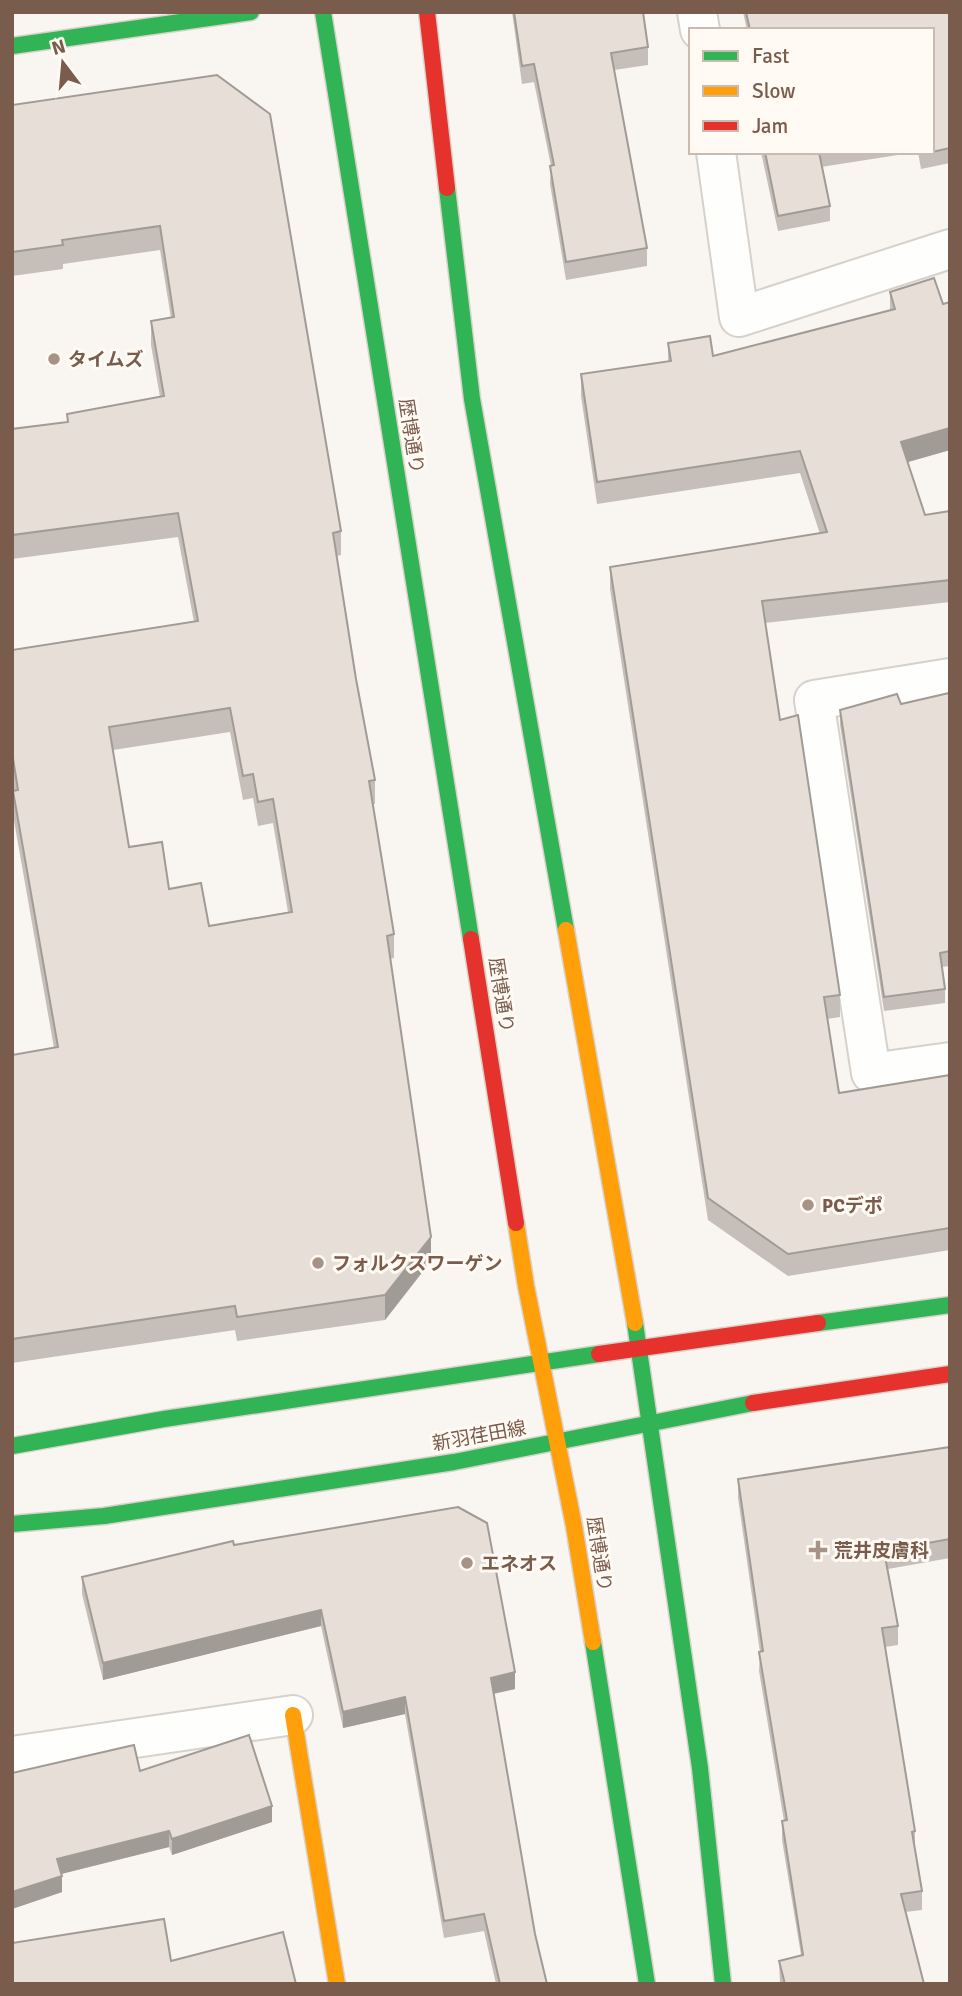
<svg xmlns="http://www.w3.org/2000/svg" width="962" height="1996" font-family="Signika,'Noto Sans JP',sans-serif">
  <rect width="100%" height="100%" fill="#f9f5f0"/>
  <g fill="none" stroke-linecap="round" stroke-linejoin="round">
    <defs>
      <g id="street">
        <polyline points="697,12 700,30"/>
        <polyline points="716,152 739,317 950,249"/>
        <polyline points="950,678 814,700 871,1073 950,1062"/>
        <polyline points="12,1756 293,1715"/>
      </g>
      <g id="fast">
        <polyline points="323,12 471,939"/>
        <polyline points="12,46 251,12"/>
        <polyline points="447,188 472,399 566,930"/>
        <polyline points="635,1323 700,1768 723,1984"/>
        <polyline points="818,1323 950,1305"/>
        <polyline points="12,1446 164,1419 599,1354"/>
        <polyline points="12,1524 104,1516 454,1462 753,1403"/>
        <polyline points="593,1642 647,1984"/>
      </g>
      <g id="slow">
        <polyline points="566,930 635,1323"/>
        <polyline points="516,1223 526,1286 574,1526 593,1642"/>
        <polyline points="293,1715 337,1984"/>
      </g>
      <g id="jam">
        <polyline points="427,12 447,188"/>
        <polyline points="471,939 516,1223"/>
        <polyline points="599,1354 818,1323"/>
        <polyline points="753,1403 950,1374"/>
      </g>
    </defs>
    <!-- street casing -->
    <use href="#street" stroke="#d7d1cb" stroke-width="42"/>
    <!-- fast casing -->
    <use href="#fast" stroke="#d9d2cb" stroke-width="19"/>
    <!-- slow casing -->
    <use href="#slow" stroke="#d9d2cb" stroke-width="19"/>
    <!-- jam casing -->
    <use href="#jam" stroke="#d9d2cb" stroke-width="19"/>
    <!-- street -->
    <use href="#street" stroke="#fefefd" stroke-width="38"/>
    <!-- fast -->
    <use href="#fast" stroke="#30b455" stroke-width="16"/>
    <!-- slow -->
    <use href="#slow" stroke="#ff9f0a" stroke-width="16"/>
    <!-- jam -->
    <use href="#jam" stroke="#e5322d" stroke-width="16"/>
  </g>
  <!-- wall -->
  <g fill="#c6bfb9" fill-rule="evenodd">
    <polygon points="512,12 643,12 648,47 648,65 614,70 647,248 647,266 566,280 550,184 551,166 534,82 522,84"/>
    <polygon points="743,12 950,12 950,163 921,169 918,152 932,152 932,30 747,30"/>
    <path d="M217 75 341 531V555L337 556 356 679 375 780V804H373L394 934V958L390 959 431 1261 385 1320 237 1341 235 1330 12 1363V1055L54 1048 13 815V791H14L12 776V650L194 622 178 537 12 559V429L67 422V414L160 397 151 345V321L171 318 160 250 63 264V269L12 276V105ZM230 732 243 800 253 798 258 826 273 823 288 912 209 926 169 889 129 847 113 750Z"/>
    <polygon points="761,152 917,152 821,167 830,206 830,221 778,231"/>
    <polygon points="890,292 950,450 908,462 925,515 950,511 950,602 765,623 780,720 840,995 840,1017 827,1019 839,1093 950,1075 950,1250 788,1276 708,1220 610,589 610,567 820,534 800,473 597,504 581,396 581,374 668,361 668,343 713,356 890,310"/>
    <polygon points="950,698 950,966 942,967 945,989 945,1003 884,1011 840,725 840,710 901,704"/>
    <polygon points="950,1447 950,1558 888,1569 898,1626 898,1645 885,1647 915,1831 915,1850 922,1891 922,1910 905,1912 924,1984 780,1984 779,1961 801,1955 782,1840 782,1821 784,1821 759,1671 760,1652 738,1498 738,1479"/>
    <polygon points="234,1545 515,1689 494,1694 535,1934 547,1984 496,1984 484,1931 444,1938 405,1714 343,1728 321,1626 103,1680 82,1594 82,1577"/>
    <polygon points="140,1771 272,1822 172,1855 169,1847 61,1874 62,1892 12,1909"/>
  </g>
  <!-- shaded-wall -->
  <g fill="#a19b96">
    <polygon points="950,428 950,450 901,464 901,442"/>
    <polygon points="431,1237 431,1261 385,1320 385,1295"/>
    <polygon points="321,1610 321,1626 103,1680 103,1663"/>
    <polygon points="515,1672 515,1689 491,1694 491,1678"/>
    <polygon points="405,1697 405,1714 343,1728 343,1712"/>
    <polygon points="272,1806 272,1822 172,1855 172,1839"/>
    <polygon points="169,1831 169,1847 57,1875 57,1859"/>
    <polygon points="62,1876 62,1892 12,1909 12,1892"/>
  </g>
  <!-- building -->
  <g fill="#e6ded7" stroke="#a19b96" stroke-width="2" fill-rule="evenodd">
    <polygon points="514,12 643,12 648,47 611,53 647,248 566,262 550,166 554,165 534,64 522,66"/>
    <polygon points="746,12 950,12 950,148 932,152 932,30 750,30"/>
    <path d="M217 75 270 114 341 531 333 533 356 679 375 780 369 781 394 934 387 936 431 1237 385 1295 237 1317 235 1306 12 1339V1055L58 1047 13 791 18 790 12 752V650L198 621 178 513 12 535V429L68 422 67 414 164 396 151 321 174 317 160 226 62 240 63 245 12 252V105ZM230 708 243 776 253 774 258 802 273 799 292 912 209 926 201 883 169 889 162 842 129 847 109 727Z"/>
    <polygon points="765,152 819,152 830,206 778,216"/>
    <polygon points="934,278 943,304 950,302 950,428 901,442 925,515 950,511 950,580 762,601 780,720 798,715 840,995 824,997 839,1093 950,1075 950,1228 788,1254 708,1198 610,567 827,532 800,451 597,482 581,374 671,361 668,343 710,336 713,356 895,309 890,292"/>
    <polygon points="949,693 950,698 950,951 940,953 945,989 884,997 840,710 897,694 901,704"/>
    <polygon points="950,1447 950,1539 884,1551 898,1626 882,1628 915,1831 912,1832 922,1891 901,1894 924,1984 785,1984 779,1961 803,1955 782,1821 787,1820 759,1652 763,1651 738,1479"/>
    <polygon points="458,1507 487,1523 515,1672 491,1678 535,1934 547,1984 500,1984 484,1914 444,1921 405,1697 343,1712 321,1610 103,1663 82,1577 233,1541 234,1545"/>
    <polygon points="249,1735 272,1806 172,1839 169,1831 57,1859 62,1876 12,1892 12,1773 134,1745 140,1771"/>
    <polygon points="164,1919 171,1961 283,1932 296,1984 12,1984 12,1943"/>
  </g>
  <!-- markers -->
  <g fill="#a69286" stroke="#fffaf3" stroke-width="2.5">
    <circle cx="54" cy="359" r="7"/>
    <circle cx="808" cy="1205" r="7"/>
    <circle cx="318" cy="1263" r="7"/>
    <path d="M814.5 1539.5h7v7h7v7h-7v7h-7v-7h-7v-7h7z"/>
    <circle cx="467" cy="1563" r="7"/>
  </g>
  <g text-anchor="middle" stroke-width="6" stroke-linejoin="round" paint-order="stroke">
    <!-- poi labels -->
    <g font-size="19" font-weight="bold" fill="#7a5c4d" stroke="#fffaf3" text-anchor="start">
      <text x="68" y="366">タイムズ</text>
      <text x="822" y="1212">PCデポ</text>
      <text x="332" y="1270">フォルクスワーゲン</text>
      <text x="834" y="1557">荒井皮膚科</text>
      <text x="481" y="1570">エネオス</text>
    </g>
    <!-- street labels -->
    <g font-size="19" fill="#7a5c4d" stroke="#fffaf3">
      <text transform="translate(412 436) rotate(81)" y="7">歴博通り</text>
      <text transform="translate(502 995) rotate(81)" y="7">歴博通り</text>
      <text transform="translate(479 1435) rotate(-10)" y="7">新羽荏田線</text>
      <text transform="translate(600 1554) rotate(81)" y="7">歴博通り</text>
    </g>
  </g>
  <!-- border -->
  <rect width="962" height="1996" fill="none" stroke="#7a5c4d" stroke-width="28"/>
  <!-- legend -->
  <rect x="689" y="28" width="245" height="126" fill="#fffaf3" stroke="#cabbb1" stroke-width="2"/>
  <rect x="703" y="51" width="35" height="10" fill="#30b455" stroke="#cabbb1" stroke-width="2"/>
  <text x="752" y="63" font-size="21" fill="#7a5c4d">Fast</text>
  <rect x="703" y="86" width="35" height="10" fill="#ff9f0a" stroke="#cabbb1" stroke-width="2"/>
  <text x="752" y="98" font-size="21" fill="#7a5c4d">Slow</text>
  <rect x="703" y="121" width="35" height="10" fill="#e5322d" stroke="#cabbb1" stroke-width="2"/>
  <text x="752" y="133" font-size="21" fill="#7a5c4d">Jam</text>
  <!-- north arrow -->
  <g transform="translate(63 63) rotate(344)" stroke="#fffaf3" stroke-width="5" paint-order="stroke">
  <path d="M0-5L12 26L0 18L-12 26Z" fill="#7a5c4d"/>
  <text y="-10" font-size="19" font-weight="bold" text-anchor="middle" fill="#7a5c4d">N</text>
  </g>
</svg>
